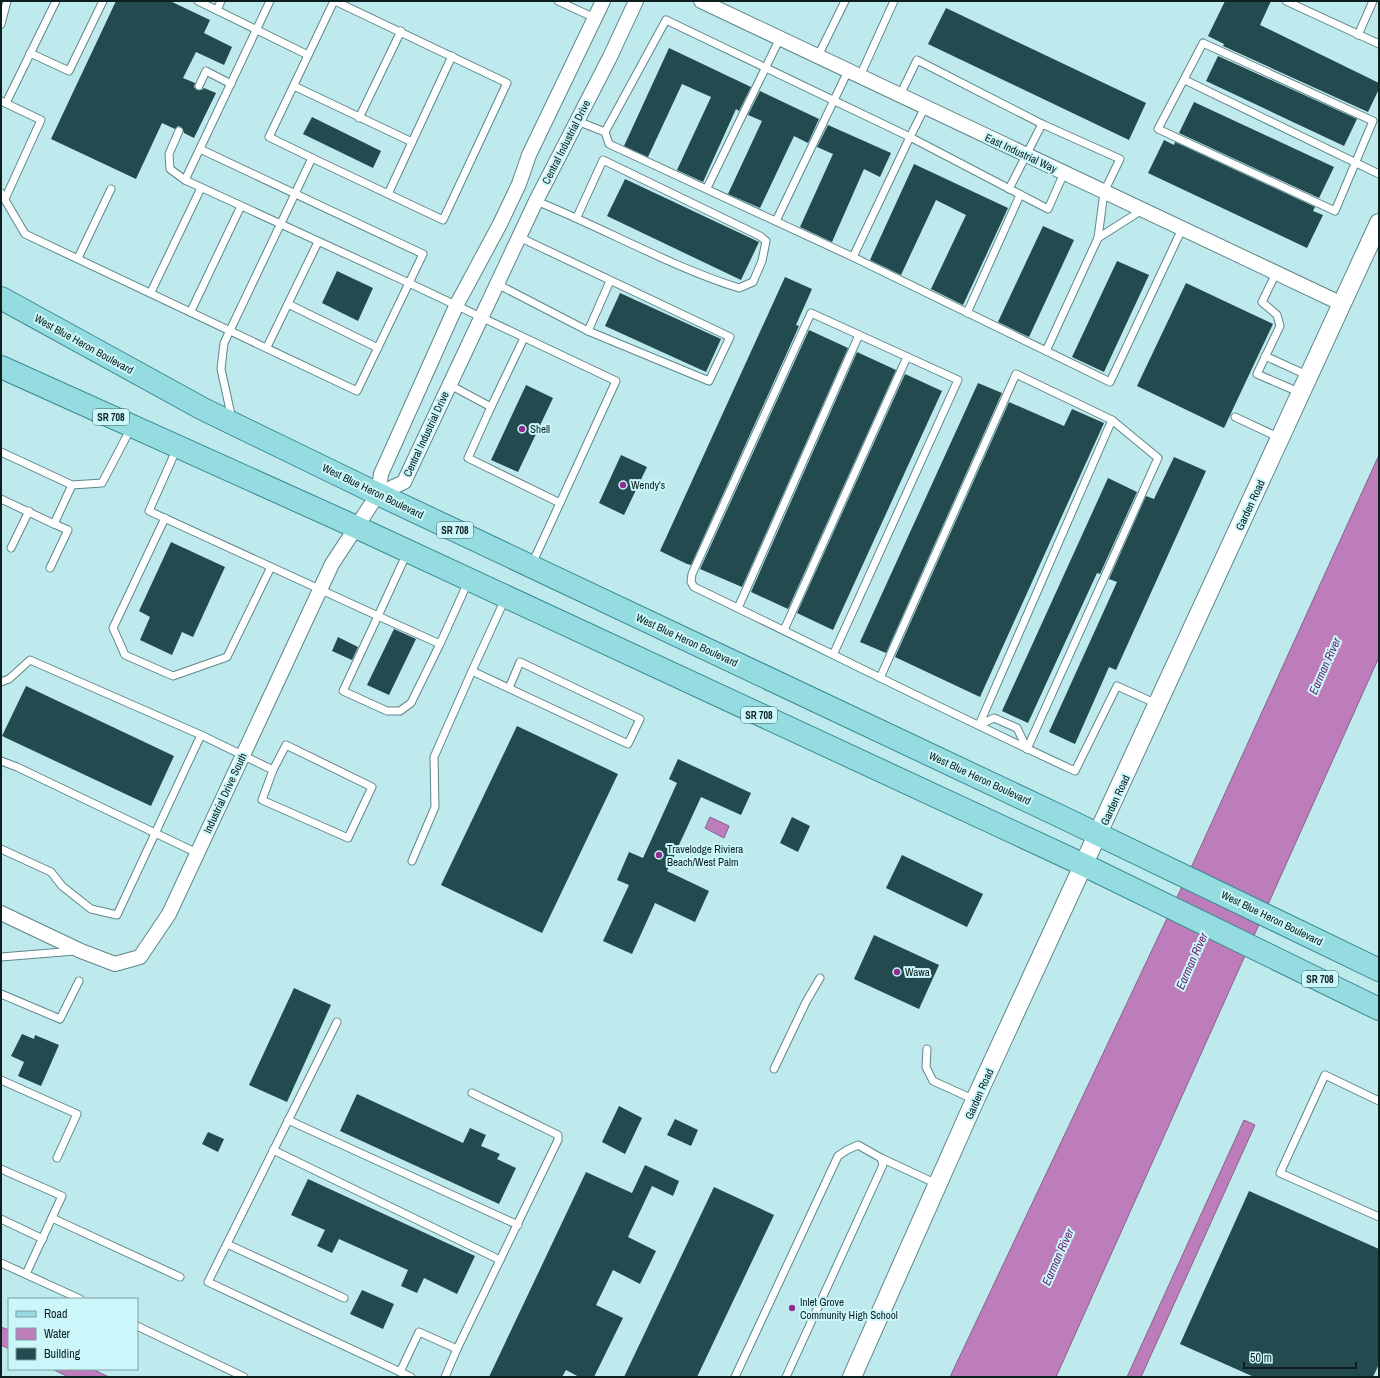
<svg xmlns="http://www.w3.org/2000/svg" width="1380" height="1378" font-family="'Archivo Narrow',sans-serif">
  <rect width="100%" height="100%" fill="#bee9ed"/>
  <!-- water -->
  <g fill="#bc7dba" stroke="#88618c">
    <polygon points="1379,455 1379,657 1056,1377 950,1377 1196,857"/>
    <polygon points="710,817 729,826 724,838 705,828"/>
    <polygon points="1244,1120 1255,1125 1141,1377 1127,1377"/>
    <polygon points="1,1327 9,1330 9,1349 1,1345"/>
    <polygon points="52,1369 92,1369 109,1377 69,1377"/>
  </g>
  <!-- building -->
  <g fill="#234a4e">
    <polygon points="116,1 170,1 210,20 204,33 232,47 224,65 196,52 183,78 195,83 194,87 197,90 202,90 204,88 216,93 194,138 184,133 181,127 178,126 175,129 162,123 136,179 51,139"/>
    <polygon points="1225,1 1271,1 1260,25 1379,83 1379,89 1368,112 1223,46 1224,44 1208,36"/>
    <polygon points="946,8 1146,103 1129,140 928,44"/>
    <polygon points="669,48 751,87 739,111 736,109 703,182 677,170 711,97 682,84 648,157 624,146"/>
    <polygon points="1218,56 1357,119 1344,146 1206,81"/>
    <polygon points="760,91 819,119 808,143 794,136 760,208 728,194 762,121 748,115"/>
    <polygon points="1194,102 1334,167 1319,198 1179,133"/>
    <polygon points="312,117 381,151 373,168 303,134"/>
    <polygon points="828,125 891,153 880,177 864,169 832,242 800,227 833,154 817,147"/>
    <polygon points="1164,140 1174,145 1175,142 1315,207 1313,211 1323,215 1307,248 1148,173"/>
    <polygon points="914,164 1008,208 963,305 931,289 966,215 936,200 901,275 870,260"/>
    <polygon points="625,179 759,242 741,280 607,216"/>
    <polygon points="1043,226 1074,240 1029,337 998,322"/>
    <polygon points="1117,261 1149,275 1104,372 1072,357"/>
    <polygon points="337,271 373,288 358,321 322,303"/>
    <polygon points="785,277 812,289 796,325 799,326 691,565 687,564 660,551"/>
    <polygon points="1186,283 1273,324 1224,428 1137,386"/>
    <polygon points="620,293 721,339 706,372 605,326"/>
    <polygon points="809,330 848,348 742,587 700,569"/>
    <polygon points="857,352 896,370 788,609 751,592"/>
    <polygon points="905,374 942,391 833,630 797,613"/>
    <polygon points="978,383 1002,393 886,653 860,642"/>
    <polygon points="526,385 553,398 518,472 491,460"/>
    <polygon points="1009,402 1064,426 1072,409 1104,423 980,697 895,657"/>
    <polygon points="621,455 647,467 624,515 599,503"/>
    <polygon points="1174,457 1206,471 1116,670 1109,667 1075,744 1049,732 1117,582 1109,579 1146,496 1154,499"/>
    <polygon points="1108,478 1137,492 1100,574 1097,573 1028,723 1002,711"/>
    <polygon points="171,542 225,567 193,637 182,632 172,655 140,640 150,617 139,611"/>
    <polygon points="394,629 416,639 389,695 367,685"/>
    <polygon points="338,637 358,647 352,660 332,651"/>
    <polygon points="26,686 174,756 151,806 2,736"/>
    <polygon points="517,726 618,774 542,933 441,885"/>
    <polygon points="678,759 751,793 741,815 701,797 667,871 709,891 695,922 655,903 632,954 603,941 629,885 617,880 629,852 643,858 677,783 669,779"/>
    <polygon points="792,817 810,826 798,852 780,843"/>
    <polygon points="902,855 983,894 967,927 886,888"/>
    <polygon points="874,935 939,965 919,1009 854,979"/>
    <polygon points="294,988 331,1005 287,1102 249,1085"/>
    <polygon points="22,1034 34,1039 35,1035 59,1045 41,1086 18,1076 24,1062 11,1056"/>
    <polygon points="357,1094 463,1143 470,1128 486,1135 481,1146 500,1154 497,1159 516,1168 499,1204 340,1131"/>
    <polygon points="619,1106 642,1118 625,1154 602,1142"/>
    <polygon points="675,1119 698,1130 691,1146 667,1135"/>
    <polygon points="208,1132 224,1139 218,1152 202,1144"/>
    <polygon points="645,1165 679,1181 673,1196 652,1186 628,1237 656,1251 640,1284 613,1270 596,1305 623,1318 594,1377 579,1377 566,1370 562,1377 489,1377 586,1172 632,1193"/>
    <polygon points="308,1179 475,1256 457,1294 424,1278 417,1293 401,1286 408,1270 339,1239 332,1253 317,1246 325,1230 291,1215"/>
    <polygon points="714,1187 774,1215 697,1377 624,1377"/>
    <polygon points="1249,1191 1379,1249 1379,1364 1373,1377 1254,1377 1180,1344"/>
    <polygon points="362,1290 394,1304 383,1329 350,1314"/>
  </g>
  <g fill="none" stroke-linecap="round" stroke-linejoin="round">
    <defs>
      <g id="service">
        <polyline points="198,1 308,55"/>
        <polyline points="558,1 595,18"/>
        <polyline points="1286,1 1379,44"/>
        <polyline points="217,10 221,1"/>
        <polyline points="1,24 7,1"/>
        <polyline points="1358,35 1373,1"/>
        <polygon points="1203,43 1373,121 1335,211 1158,129"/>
        <polyline points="30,53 69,71 103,1"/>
        <polyline points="818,56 845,1"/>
        <polyline points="860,76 894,1"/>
        <polyline points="1185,80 1379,174"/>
        <polyline points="199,86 206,71 231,84"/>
        <polyline points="294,86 412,142"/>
        <polyline points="900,95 917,60 1042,124 1120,159 1104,192 1098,238 1046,351"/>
        <polyline points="1,101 41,120 5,199"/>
        <polyline points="6,103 56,1"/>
        <polyline points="925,107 910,137 1048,209 1064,173"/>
        <polyline points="359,118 401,31"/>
        <polyline points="577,121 605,132 666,20 910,137 853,257"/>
        <polyline points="179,131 169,154 170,169 185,180"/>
        <polyline points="605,132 609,144 853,257 1110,382 1182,229"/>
        <polyline points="200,149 423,254 409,283 185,180 270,1"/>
        <polyline points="312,158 443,220 507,83 335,1"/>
        <polyline points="707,188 780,38"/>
        <polyline points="1009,189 1042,124"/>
        <polyline points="1,193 25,234 357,391 409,283 616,381 532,564"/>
        <polyline points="388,194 452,56"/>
        <path d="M536 201C604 228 669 266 739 288L753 282 762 261 766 241 760 236 603 160 577 217"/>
        <polyline points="776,221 848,71"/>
        <polyline points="1098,238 1142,210"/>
        <polyline points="78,258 111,189"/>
        <polyline points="1276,273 1262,302 1277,315 1280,326 1257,374 1301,393"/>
        <polyline points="497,284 588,331 709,381 730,337 519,237"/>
        <polyline points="151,292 201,188"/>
        <polyline points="288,304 378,348"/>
        <polyline points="191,311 241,206"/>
        <polyline points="967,313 1020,195"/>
        <polyline points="588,331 610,281"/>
        <polyline points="267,347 318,242"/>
        <polyline points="1265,356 1309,376"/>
        <polyline points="450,385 491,407 468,458 560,503"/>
        <polyline points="491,407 524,338"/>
        <polyline points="1235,417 1280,438"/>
        <polyline points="232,419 221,369 224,343 312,158 269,137 334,1"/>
        <polyline points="177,448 149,511 378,616 407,553"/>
        <polyline points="1,452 72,485 102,483 131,428"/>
        <polyline points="1,499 54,524 72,485"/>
        <polyline points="165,518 113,628 125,655 173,676 227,657 271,567"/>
        <polyline points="11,548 29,511"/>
        <polyline points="50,568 68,530 54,524"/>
        <polyline points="505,599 472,671 628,744 640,719 520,662 509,688"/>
        <polyline points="738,608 859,335"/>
        <polyline points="784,630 907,357"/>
        <polyline points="440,644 411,703 400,711 387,711 343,691 378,616 440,644 468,582"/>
        <path d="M833 655 958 380 811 313 692 574 691 582 694 587C821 648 947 712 1075 771L1117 686 1157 704"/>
        <polyline points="880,678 1016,374 1112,420 1158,458 1027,749"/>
        <polyline points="1,682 9,679 30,660 201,735"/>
        <polyline points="979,725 1112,420"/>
        <polyline points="979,725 994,718 1017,728 1027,749"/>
        <polygon points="286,745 372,787 348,838 262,800 273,770"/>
        <polyline points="1,761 17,767 197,853"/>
        <polyline points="1,849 51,872 62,886 91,909 117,915 201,735 273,770"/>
        <polyline points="412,861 435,807 434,757 472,671"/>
        <polyline points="1,957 75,951"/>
        <polyline points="1,994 60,1019 79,981"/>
        <polyline points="337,1022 208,1282 411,1377"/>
        <polyline points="927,1049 926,1067 933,1081 975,1100"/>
        <polyline points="774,1069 806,1002 820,978"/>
        <polyline points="1,1080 77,1114 57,1158"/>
        <polyline points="1379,1101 1325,1075 1280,1173 1379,1217"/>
        <polyline points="288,1120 518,1225"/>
        <polyline points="273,1150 500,1260"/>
        <polyline points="881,1158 937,1184"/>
        <polyline points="1,1169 62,1196 26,1274"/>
        <polyline points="52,1218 180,1277"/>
        <polyline points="1,1219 43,1239"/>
        <polyline points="227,1244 344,1298"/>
        <polyline points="1,1263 80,1299"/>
        <polyline points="137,1326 244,1377"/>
        <polyline points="457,1349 558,1140 558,1135 472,1093"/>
        <polyline points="400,1372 419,1332 457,1349 445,1377"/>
        <polyline points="735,1377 838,1156 847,1150 858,1145 881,1158 883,1165 786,1377"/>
      </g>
      <g id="minor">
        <polyline points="701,1 1342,304"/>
        <polyline points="378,494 404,482 536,201 610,57 636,1"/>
        <polyline points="1,913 81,951 115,964 140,957 169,914 332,564 378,494 381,474 457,304 500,224 519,184 529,155 603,1"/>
      </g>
      <polyline id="tertiary" points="852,1377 975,1100 1379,223"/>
      <g id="primary">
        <polyline points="1,298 203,409 378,494 1064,818 1379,970"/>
        <polyline points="1,367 356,527 1084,865 1379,1009"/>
      </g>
    </defs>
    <!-- service casing -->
    <use href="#service" stroke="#5e878a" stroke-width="9"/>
    <!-- minor casing -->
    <use href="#minor" stroke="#5e878a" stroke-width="16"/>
    <!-- tertiary casing -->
    <use href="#tertiary" stroke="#5e878a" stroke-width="20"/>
    <!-- primary casing -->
    <use href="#primary" stroke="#388a90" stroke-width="24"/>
    <!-- service -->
    <use href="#service" stroke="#fff" stroke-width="7"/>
    <!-- minor -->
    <use href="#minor" stroke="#fff" stroke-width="14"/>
    <!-- tertiary -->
    <use href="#tertiary" stroke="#fff" stroke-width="18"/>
    <!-- primary -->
    <use href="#primary" stroke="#95dce1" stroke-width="22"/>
  </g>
  <!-- markers -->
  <g fill="#912c92" stroke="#cbf7fa" stroke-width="1.5">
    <circle cx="522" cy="429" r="4"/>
    <circle cx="623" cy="485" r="4"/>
    <circle cx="659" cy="855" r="4"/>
    <circle cx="897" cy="972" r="4"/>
    <circle cx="792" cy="1308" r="4"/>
  </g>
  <g text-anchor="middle" stroke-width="4" stroke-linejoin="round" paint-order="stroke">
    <!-- shield labels -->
    <g fill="#cbf7fa" stroke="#476061" stroke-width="1">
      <rect x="93" y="409" width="36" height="16" rx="3"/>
      <rect x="437" y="522" width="36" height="16" rx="3"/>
      <rect x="741" y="707" width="36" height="16" rx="3"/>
      <rect x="1302" y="971" width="36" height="16" rx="3"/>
    </g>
    <g font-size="10" font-weight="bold" fill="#0e1f20">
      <text x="111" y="421">SR 708</text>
      <text x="455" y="534">SR 708</text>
      <text x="759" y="719">SR 708</text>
      <text x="1320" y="983">SR 708</text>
    </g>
    <!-- street labels -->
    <g font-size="11" fill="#0e1f20" stroke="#cbf7fa">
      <text transform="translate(566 142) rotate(-63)" y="4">Central Industrial Drive</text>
      <text transform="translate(1021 153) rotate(25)" y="4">East Industrial Way</text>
      <text transform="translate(84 344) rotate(29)" y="4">West Blue Heron Boulevard</text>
      <text transform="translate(426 434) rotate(-65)" y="4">Central Industrial Drive</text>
      <text transform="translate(373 491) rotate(26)" y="4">West Blue Heron Boulevard</text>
      <text transform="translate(1250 505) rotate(-65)" y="4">Garden Road</text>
      <text transform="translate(687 640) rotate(25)" y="4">West Blue Heron Boulevard</text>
      <text transform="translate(980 778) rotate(25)" y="4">West Blue Heron Boulevard</text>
      <text transform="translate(225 793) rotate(-65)" y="4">Industrial Drive South</text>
      <text transform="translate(1115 800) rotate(-65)" y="4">Garden Road</text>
      <text transform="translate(1272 918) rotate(26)" y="4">West Blue Heron Boulevard</text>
      <text transform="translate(979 1094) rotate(-66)" y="4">Garden Road</text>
    </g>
    <!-- poi labels -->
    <g font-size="11" fill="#0e1f20" stroke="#cbf7fa" text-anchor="start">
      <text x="530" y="433">Shell</text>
      <text x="631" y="489">Wendy's</text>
      <text x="667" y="853">Travelodge Riviera<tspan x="667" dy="13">Beach/West Palm</tspan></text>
      <text x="905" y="976">Wawa</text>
      <text x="800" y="1306">Inlet Grove<tspan x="800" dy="13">Community High School</tspan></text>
    </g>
    <!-- water labels -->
    <g font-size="12" font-style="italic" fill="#6a1e6a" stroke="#cbf7fa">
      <text transform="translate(1325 666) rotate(-66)" y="4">Earman River</text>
      <text transform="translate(1192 961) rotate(-66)" y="4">Earman River</text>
      <text transform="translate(1058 1257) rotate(-66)" y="4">Earman River</text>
    </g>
  </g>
  <!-- border -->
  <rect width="1380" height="1378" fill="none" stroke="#0e1f20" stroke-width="4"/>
  <!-- legend -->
  <rect x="8" y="1298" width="130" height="72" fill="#cbf7fa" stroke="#7fa1a3"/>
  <rect x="16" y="1311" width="20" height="6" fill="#95dce1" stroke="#7fa1a3"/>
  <text x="44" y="1318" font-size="12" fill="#0e1f20">Road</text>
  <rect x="16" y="1328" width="20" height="12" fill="#bc7dba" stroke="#7fa1a3"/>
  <text x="44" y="1338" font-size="12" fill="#0e1f20">Water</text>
  <rect x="16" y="1348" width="20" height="12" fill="#234a4e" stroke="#7fa1a3"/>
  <text x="44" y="1358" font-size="12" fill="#0e1f20">Building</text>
  <!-- scale -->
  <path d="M1244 1362v6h112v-6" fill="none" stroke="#0e1f20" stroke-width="2"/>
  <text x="1250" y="1362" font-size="12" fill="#0e1f20" stroke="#cbf7fa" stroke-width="3" paint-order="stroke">50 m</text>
</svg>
